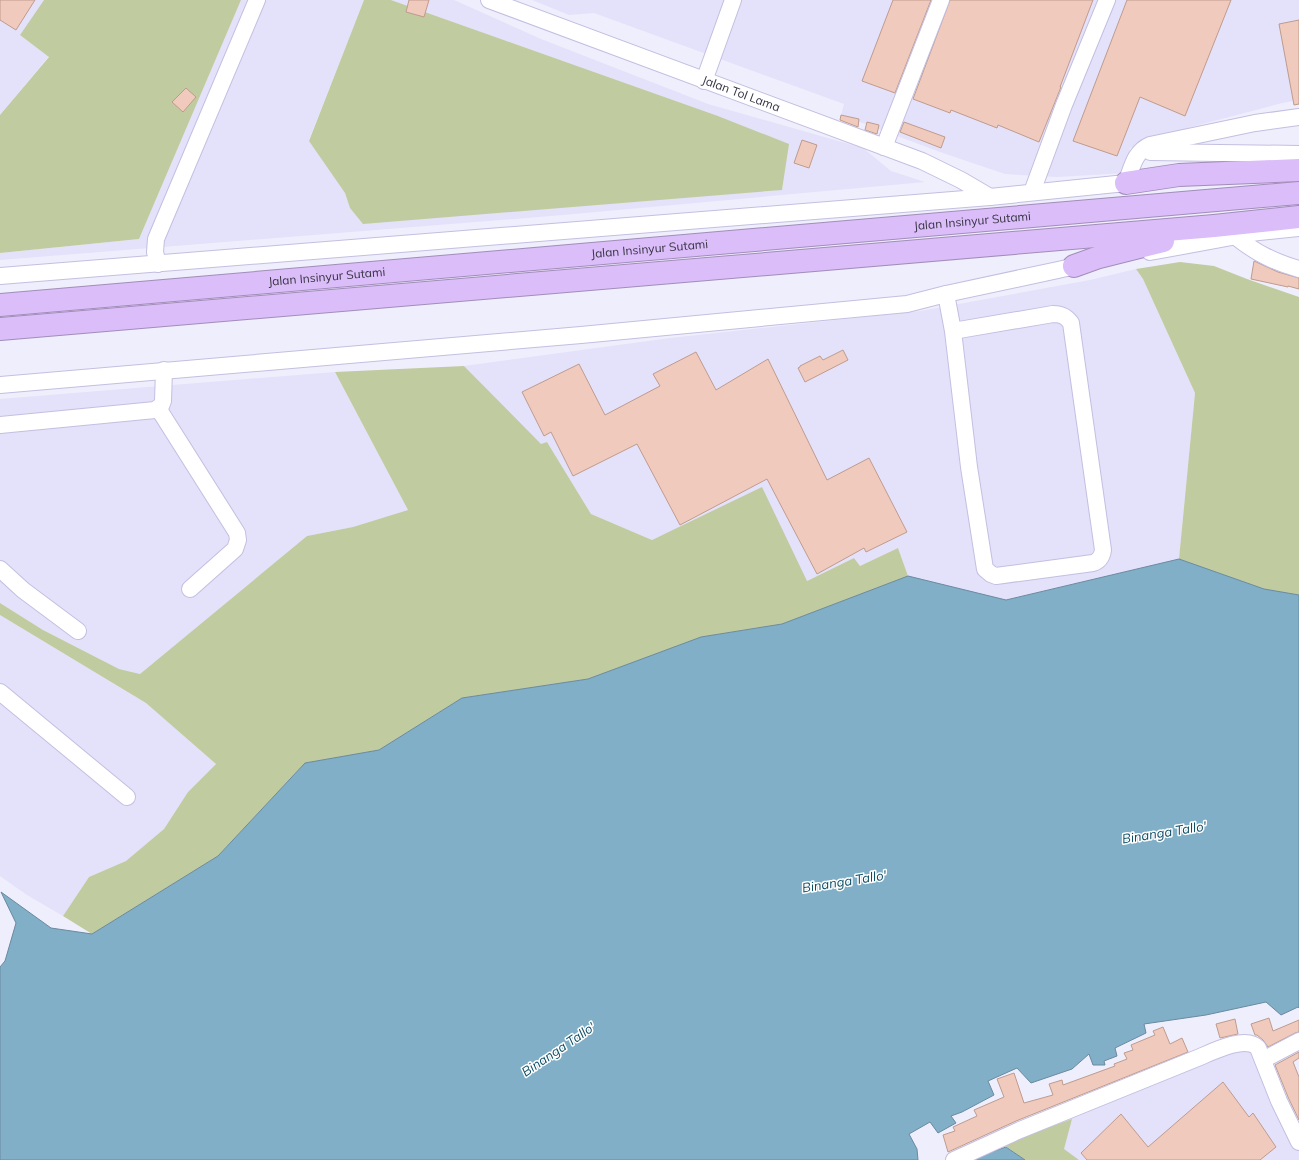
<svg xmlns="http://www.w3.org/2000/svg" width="1299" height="1160" font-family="Mulish,sans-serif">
  <rect width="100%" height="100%" fill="#efeefc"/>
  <!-- built -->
  <g fill="#e4e1fa">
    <polygon points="0,0 44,0 20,35 49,56 0,115"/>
    <polygon points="241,0 364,0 309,140 345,193 350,208 782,190 788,144 718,116 391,0 454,0 541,39 708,104 863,148 891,171 925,182 563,215 0,260 0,253 139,239"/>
    <polygon points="532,0 1299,0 1299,100 1282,103 1191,127 1130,148 1126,173 1057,177 1005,174 940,152 841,115 844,104 594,13 569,15"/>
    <polygon points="1136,269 1143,279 1195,393 1179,559 1006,600 908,576 898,548 860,566 854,558 807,581 662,535 652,540 591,514 547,442 541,445 464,366 670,338 920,311 1090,280"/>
    <polygon points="335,372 408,510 353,527 307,536 140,674 119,669 43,630 0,603 0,399"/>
    <polygon points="0,615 146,703 216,764 188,792 164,829 126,861 89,877 63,916 27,895 0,876"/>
    <polygon points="1256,1041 1299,1132 1299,1160 1054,1160 1023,1127"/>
  </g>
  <!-- green -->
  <g fill="#c0cba0">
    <polygon points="44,0 241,0 139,239 0,253 0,115 49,57 20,35"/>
    <polygon points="364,0 391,0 718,116 789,144 782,190 363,224 350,208 345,193 309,141"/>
    <polygon points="1180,262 1214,266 1247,279 1299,297 1299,595 1264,589 1179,559 1195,393 1143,279 1136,269"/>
    <polygon points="464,366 541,444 547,442 591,514 652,540 762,487 807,581 854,558 860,566 898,548 908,576 782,624 701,637 588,679 462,698 379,750 305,763 218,856 92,934 63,916 89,877 126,861 164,829 188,792 216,764 146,703 0,615 0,603 43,630 119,669 140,674 307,536 353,527 408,510 335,372"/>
    <polygon points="1072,1119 1064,1149 1079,1160 1025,1160 1003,1144"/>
  </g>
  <!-- water -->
  <g fill="#80afc7" stroke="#6a8a9f">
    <polygon points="1179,559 1264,589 1299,595 1299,1008 1298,1007 1281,1015 1266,1002 1206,1015 1144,1024 1146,1033 1115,1048 1117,1056 1104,1061 1105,1065 1093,1065 1089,1054 1072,1069 1031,1083 1017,1068 988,1081 994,1095 962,1112 951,1116 956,1123 938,1133 930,1122 909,1134 917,1149 918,1160 0,1160 0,967 5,961 16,923 1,892 51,928 92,934 218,856 305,763 379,750 462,698 588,679 701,637 782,624 908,576 1006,600"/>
    <polygon points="1006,1147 1025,1160 968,1160"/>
  </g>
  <!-- building -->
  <g fill="#f0cbbd" stroke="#bf9b8e">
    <polygon points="0,0 35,0 16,30 0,20"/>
    <polygon points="409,0 429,0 424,17 406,12"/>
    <polygon points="893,0 931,0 895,93 862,81"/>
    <polygon points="950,0 1093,0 1060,87 1061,87 1039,142 998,125 997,128 951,110 950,113 913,99"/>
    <polygon points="1127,0 1231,0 1185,116 1140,97 1117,156 1073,141"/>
    <polygon points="1299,20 1299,104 1294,105 1279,24"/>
    <polygon points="186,88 196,97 183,112 172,102"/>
    <polygon points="841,115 859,119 858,127 840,120"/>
    <polygon points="867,122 879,125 877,134 865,130"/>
    <polygon points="904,122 945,137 941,148 900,132"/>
    <polygon points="802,140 817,145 809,168 794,163"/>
    <polygon points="1254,261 1278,272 1299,278 1299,289 1288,286 1288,287 1251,279"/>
    <polygon points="843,350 848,360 805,382 798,368 800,367 800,366 820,356 823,360"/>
    <polygon points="696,352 716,390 768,359 827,480 869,458 907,532 866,552 864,548 817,574 767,479 680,525 637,444 573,476 551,432 544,436 522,392 579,364 605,415 660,386 653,374"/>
    <polygon points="1269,1018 1273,1031 1299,1020 1299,1032 1295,1033 1268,1047 1263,1040 1257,1035 1255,1035 1251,1024"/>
    <polygon points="1235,1019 1238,1034 1220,1038 1216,1024"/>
    <polygon points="1163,1027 1170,1044 1182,1038 1188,1052 1016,1121 948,1152 943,1135 955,1131 953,1127 977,1116 974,1110 1004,1097 997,1079 1014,1073 1024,1103 1053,1095 1049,1084 1062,1080 1063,1085 1115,1066 1114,1064 1127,1059 1124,1053 1133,1050 1131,1045 1155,1035 1153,1031"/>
    <polygon points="1299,1052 1299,1058 1293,1062 1299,1077 1299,1120 1288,1097 1275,1065"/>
    <polygon points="1223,1082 1249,1117 1253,1113 1276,1147 1260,1160 1087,1160 1081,1153 1121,1114 1148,1147"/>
  </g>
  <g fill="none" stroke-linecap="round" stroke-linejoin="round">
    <defs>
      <g id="minor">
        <path id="s1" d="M489 0 922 161 961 180 990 197"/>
        <polyline points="704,81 733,0"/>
        <polyline points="884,147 941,0"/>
        <polyline points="1150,152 1299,154"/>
        <polyline points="1032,192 1064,105 1107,0"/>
        <path d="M1235 230 1236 237C1256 253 1274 262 1299 269"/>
        <polyline points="1150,252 1259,232 1299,228"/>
        <polyline points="158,264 155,252 156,239 257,0"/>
        <path d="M0 276 990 197 1126 183C1132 168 1134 152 1150 145L1255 123 1299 117"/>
        <path d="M946 294 953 331 969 467 985 569 991 574 996 576 1093 563C1099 561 1102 557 1103 550L1071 323C1066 316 1061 314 1053 314L953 331"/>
        <polyline points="0,385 581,335 907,304 946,294 1058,270 1084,264"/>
        <polyline points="158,408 237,533 238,540 235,549 190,589"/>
        <polyline points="0,425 155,410 161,406 163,401 164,370"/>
        <polyline points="0,569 23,590 78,631"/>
        <polyline points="0,692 127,797"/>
        <polyline points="1263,1060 1299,1041"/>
        <path d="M954 1160 1020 1130 1200 1057C1214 1051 1246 1035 1258 1048L1279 1101 1299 1142"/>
      </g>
      <g id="highway">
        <polyline points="1126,183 1179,175 1299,170"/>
        <polyline points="1074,266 1099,257 1163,241"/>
        <path id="s2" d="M0 305 1299 193"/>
        <polyline points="0,329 1214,226 1299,217"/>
      </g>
    </defs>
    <!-- minor casing -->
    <use href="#minor" stroke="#c3bfe1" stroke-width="18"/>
    <!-- highway casing -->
    <use href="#highway" stroke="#a18db9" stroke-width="24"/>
    <!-- minor -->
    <use href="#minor" stroke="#fff" stroke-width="16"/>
    <!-- highway -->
    <use href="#highway" stroke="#dbbdf9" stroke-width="22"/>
  </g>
  <g text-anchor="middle" stroke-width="3" stroke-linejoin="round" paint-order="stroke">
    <!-- street labels -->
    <g font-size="12" fill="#363442" stroke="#fff">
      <text dy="4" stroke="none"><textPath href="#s1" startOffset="269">Jalan Tol Lama</textPath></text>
      <text dy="4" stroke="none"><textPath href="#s2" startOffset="976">Jalan Insinyur Sutami</textPath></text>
      <text dy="4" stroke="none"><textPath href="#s2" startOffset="652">Jalan Insinyur Sutami</textPath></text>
      <text dy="4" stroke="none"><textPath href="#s2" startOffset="328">Jalan Insinyur Sutami</textPath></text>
    </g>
    <!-- water labels -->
    <g font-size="13" font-style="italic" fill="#0e4d66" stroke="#fff">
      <text transform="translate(1164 832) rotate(-9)" y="5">Binanga Tallo'</text>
      <text transform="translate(844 881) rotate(-9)" y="5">Binanga Tallo'</text>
      <text transform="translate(558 1049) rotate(-34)" y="5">Binanga Tallo'</text>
    </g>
  </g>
</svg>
